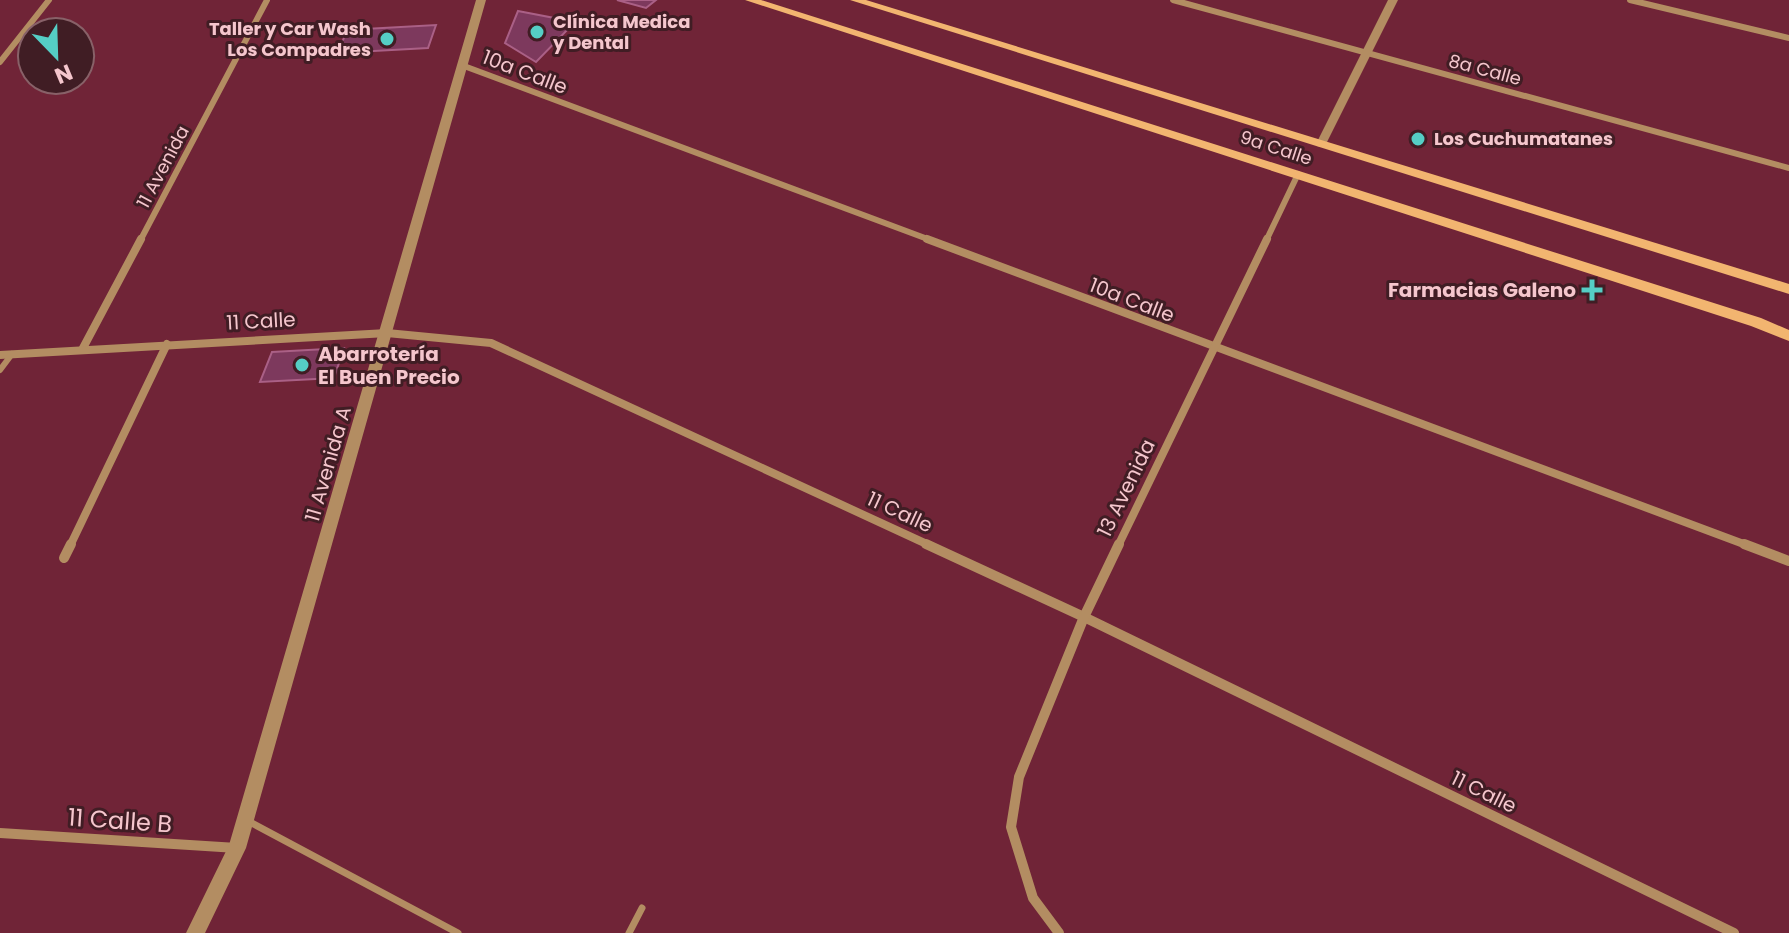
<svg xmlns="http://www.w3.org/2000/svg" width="1789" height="933" font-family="Poppins,sans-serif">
  <rect width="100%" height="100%" fill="#702437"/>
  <!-- building -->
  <g fill="#7d395d" stroke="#aa6086" stroke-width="2">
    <polygon points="617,0 656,0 646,8"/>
    <polygon points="518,11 575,22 536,62 505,43"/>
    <polygon points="436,25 428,48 338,53 347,30"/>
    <polygon points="344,348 334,378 260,382 272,352"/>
  </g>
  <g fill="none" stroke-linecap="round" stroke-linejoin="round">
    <!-- service-far1 -->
    <polyline stroke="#b38d62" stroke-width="6" points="0,370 12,354"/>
    <!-- service -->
    <g stroke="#b38d62" stroke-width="7">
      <polyline points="248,821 458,933"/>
      <polyline points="629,933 642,908"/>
    </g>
    <!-- minor-far2 -->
    <g stroke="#b38d62" stroke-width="6">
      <polyline points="1173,0 1789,168"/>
      <polyline points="1630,0 1789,38"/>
      <polyline points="0,62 49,0"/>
      <polyline points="464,66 933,241"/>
      <polyline points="140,241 267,0"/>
      <polyline points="1266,241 1298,174"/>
    </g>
    <!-- minor-far1 -->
    <g stroke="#b38d62" stroke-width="8">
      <polyline points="927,239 1749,546"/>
      <polyline points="83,348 141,239"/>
      <polyline points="0,355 387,333 491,343 931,546"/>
      <polyline points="70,546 167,344"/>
      <polyline points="1118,546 1267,239"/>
    </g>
    <!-- minor -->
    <g stroke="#b38d62" stroke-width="10">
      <polyline points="926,544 1084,617 1734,933"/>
      <polyline points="1744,544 1789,561"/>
      <polyline points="64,558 71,544"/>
      <polyline points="0,833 237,848"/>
      <polyline points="1059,933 1033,898 1011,827 1019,777 1084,617 1119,544"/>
    </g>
    <!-- tertiary -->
    <g fill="#b38d62" fill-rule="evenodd">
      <polygon points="476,0 486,0 246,848 205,933 186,933 229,845"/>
      <polygon points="1388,0 1398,0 1326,144 1321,147 1317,146 1316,144"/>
    </g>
    <!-- secondary -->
    <g fill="#f2b570" fill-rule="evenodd">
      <polygon points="745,0 761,0 1761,318 1789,330 1789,341 1751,326"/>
      <polygon points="850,0 866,0 1789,284 1789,294"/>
    </g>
  </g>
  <!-- markers -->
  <g fill="#55cec5" stroke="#401d24" stroke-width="3">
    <circle cx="537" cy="32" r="8"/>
    <circle cx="387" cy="39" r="8"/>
    <circle cx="1418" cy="139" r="8"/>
    <path d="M1588 278h8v8h8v8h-8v8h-8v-8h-8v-8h8z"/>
    <circle cx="302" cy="365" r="8"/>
  </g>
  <g text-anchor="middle" stroke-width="6" stroke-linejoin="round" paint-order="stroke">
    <!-- far-poi labels -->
    <g font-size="18" font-weight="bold" fill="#f5c6cd" stroke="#401d24" text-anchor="start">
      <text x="553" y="28">Clínica Medica<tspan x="553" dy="21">y Dental</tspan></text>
      <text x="371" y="35" text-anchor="end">Taller y Car Wash<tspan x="371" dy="21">Los Compadres</tspan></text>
      <text x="1434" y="145">Los Cuchumatanes</text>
    </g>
    <!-- far-street labels -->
    <g font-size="18" fill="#f5c6cd" stroke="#401d24">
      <text transform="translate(1485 70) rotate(15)" y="6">8a Calle</text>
      <text transform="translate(1276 148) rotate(18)" y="6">9a Calle</text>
      <text transform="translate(163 167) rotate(-62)" y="6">11 Avenida</text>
    </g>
    <!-- street labels -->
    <g font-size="20" fill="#f5c6cd" stroke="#401d24">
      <text transform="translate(525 72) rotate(21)" y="7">10a Calle</text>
      <text transform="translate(1132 300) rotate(21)" y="7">10a Calle</text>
      <text transform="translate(261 321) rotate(-3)" y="7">11 Calle</text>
      <text transform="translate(328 464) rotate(-74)" y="7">11 Avenida A</text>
      <text transform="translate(1126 488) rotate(-64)" y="7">13 Avenida</text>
      <text transform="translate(900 512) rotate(25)" y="7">11 Calle</text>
      <text transform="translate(1484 792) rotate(26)" y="7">11 Calle</text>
    </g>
    <!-- poi labels -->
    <g font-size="20" font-weight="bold" fill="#f5c6cd" stroke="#401d24" text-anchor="end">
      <text x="1576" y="297">Farmacias Galeno</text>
      <text x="318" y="361" text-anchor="start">Abarrotería<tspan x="318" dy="23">El Buen Precio</tspan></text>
    </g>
    <!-- near-street labels -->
    <g font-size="24" fill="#f5c6cd" stroke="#401d24">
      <text transform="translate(120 821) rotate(4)" y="8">11 Calle B</text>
    </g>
  </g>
  <!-- north arrow -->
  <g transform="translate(56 56) rotate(157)"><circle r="38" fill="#401d24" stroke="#886168" stroke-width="2"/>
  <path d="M0-6L14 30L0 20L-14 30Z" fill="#55cec5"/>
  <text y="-12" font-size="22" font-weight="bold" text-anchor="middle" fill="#f5c6cd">N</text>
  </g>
</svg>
